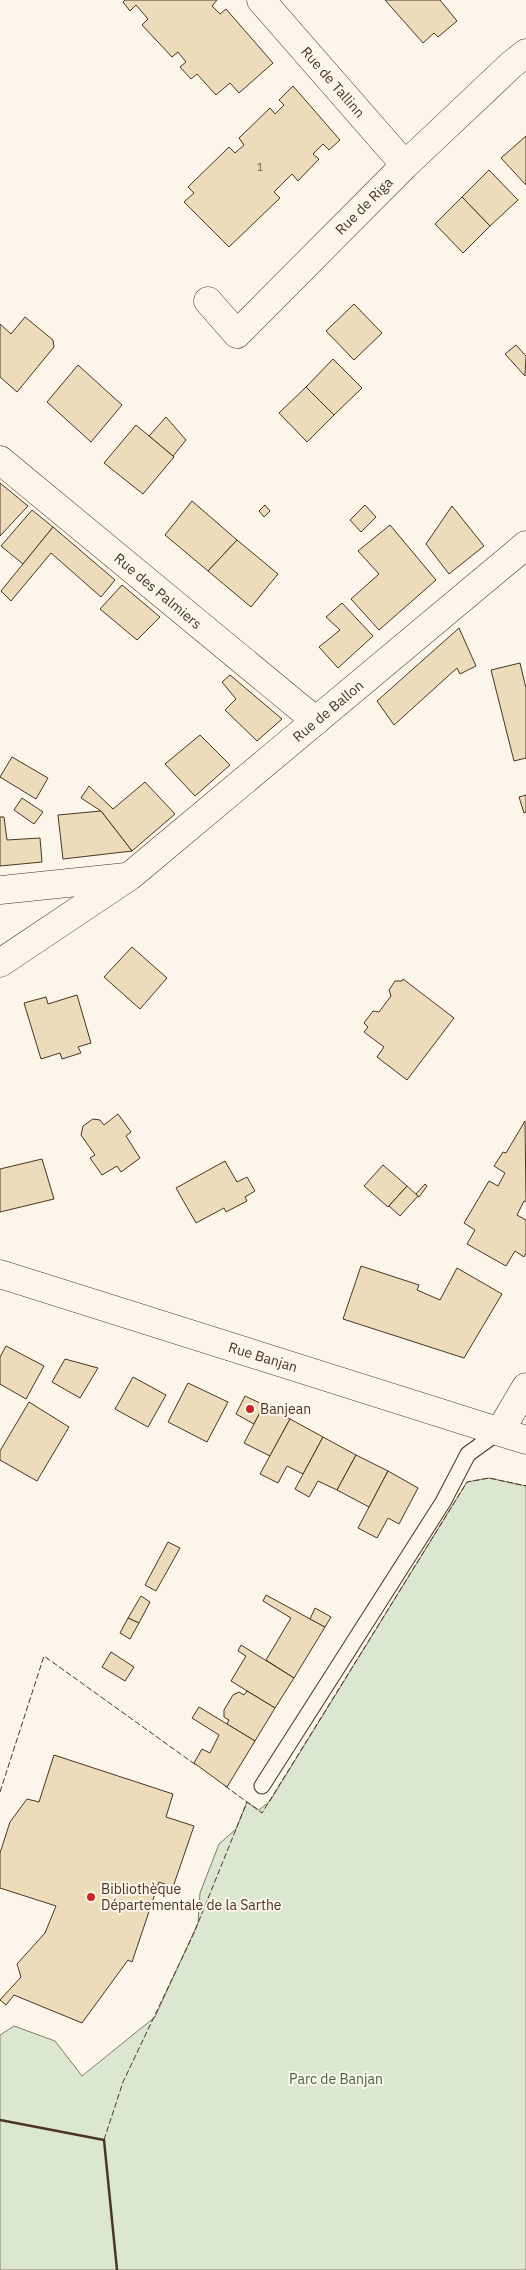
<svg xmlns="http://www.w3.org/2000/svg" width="526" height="2270" font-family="'IBM Plex Sans',sans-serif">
  <rect width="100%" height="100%" fill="#fbf6e9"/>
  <!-- green -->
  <polygon fill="#dce7d0" stroke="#887966" points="489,1478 526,1486 526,2270 0,2270 0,2035 14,2026 55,2041 82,2076 155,2017 198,1923 200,1893 219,1844 236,1829 247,1802 259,1810 270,1801 467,1482"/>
  <!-- building -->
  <g fill="#ecdcbc" stroke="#4a3520">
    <polygon points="125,0 217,0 212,6 220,14 226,9 273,63 239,93 230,83 216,95 197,74 191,79 180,67 186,62 178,52 172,57 142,25 148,19 136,5 130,11 123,2"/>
    <polygon points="385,0 440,0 457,21 438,37 434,33 423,43"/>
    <polygon points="293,86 340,140 329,150 323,144 313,154 319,159 298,181 292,174 274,192 280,198 229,247 184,202 194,193 188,187 229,147 235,153 244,145 239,138 270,108 275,114 284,105 279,100"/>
    <polygon points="526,136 526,185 501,158"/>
    <polygon points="489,170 518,200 490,226 462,197"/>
    <polygon points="462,197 490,226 463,253 435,224"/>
    <polygon points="354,304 382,333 354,360 326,331"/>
    <polygon points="25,317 53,340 54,347 17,392 0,377 0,324 11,334"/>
    <polygon points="516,345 526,356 525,376 505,354"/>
    <polygon points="333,359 362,388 334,415 306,387"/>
    <polygon points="78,365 122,405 91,442 47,402"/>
    <polygon points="306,387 334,415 307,442 279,413"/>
    <polygon points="166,417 186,440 173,456 149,436"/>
    <polygon points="136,425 174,457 143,494 104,463"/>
    <polygon points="0,483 28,506 0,536"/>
    <polygon points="192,501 237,540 208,571 165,535"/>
    <polygon points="265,505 270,511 264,517 259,511"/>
    <polygon points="365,505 376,517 361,532 350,520"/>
    <polygon points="452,506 484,546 449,574 426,544"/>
    <polygon points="32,510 53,527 23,564 1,546"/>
    <polygon points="390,525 436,580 379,630 351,599 379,574 358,551"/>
    <polygon points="53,527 115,580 101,597 51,553 11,601 1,591"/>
    <polygon points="237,540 278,574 251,607 208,571"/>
    <polygon points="122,585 160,617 137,640 100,609"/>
    <polygon points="342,603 373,636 338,668 319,647 340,630 326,617"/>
    <polygon points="459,628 476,666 460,674 457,668 394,725 377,701"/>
    <polygon points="520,663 526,688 526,758 514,761 491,670"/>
    <polygon points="230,675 282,719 257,741 225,710 236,699 222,682"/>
    <polygon points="200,735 230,765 195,796 165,764"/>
    <polygon points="12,757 48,778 36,799 0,777"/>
    <polygon points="145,782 175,814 132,851 101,811 81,798 89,786 113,809"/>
    <polygon points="526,795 526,812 524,813 519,797"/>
    <polygon points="22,798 43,812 34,824 14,810"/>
    <polygon points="101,811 132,851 63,859 58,815"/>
    <polygon points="0,817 4,817 7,840 40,838 42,862 0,866"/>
    <polygon points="132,947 167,978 140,1009 104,977"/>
    <polygon points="403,979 454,1018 407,1080 377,1057 384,1047 364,1032 368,1027 364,1023 373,1011 379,1012 391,996 389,990 395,981 402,981"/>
    <polygon points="77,995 91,1043 78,1047 81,1053 62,1059 60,1053 41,1059 24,1003 46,997 48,1004"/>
    <polygon points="118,1114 131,1132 126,1136 140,1158 121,1172 117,1166 102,1175 90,1158 95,1155 81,1135 83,1126 93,1119 100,1120 104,1125"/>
    <polygon points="525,1121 526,1202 524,1201 517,1215 526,1220 526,1253 524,1257 515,1251 506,1266 467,1244 475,1230 464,1223 489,1181 498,1186 505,1173 494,1166 503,1152 506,1153"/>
    <polygon points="42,1159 54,1199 0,1212 0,1169"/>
    <polygon points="225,1161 237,1182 247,1177 255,1191 245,1197 247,1201 226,1212 224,1208 196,1223 176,1188"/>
    <polygon points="383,1165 407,1186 388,1207 364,1186"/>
    <polygon points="425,1184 427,1186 419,1197 416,1194"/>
    <polygon points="407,1186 418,1196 400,1216 389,1206"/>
    <polygon points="361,1266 419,1285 417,1290 440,1300 457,1268 502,1294 464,1358 343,1319"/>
    <polygon points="6,1346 44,1366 26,1399 0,1384 0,1357"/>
    <polygon points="65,1359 98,1368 80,1398 52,1382"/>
    <polygon points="133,1377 166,1395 148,1427 115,1409"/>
    <polygon points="188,1383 228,1402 207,1442 168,1422"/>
    <polygon points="245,1396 264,1405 254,1424 236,1414"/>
    <polygon points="29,1402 69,1427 37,1481 0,1460 0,1451"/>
    <polygon points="264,1405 290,1419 270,1456 244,1443"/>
    <polygon points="290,1419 323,1437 303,1474 287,1466 278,1483 260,1474"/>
    <polygon points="323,1437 356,1455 337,1490 318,1481 309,1497 295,1489"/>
    <polygon points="356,1455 388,1471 369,1507 337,1490"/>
    <polygon points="388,1471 418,1488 399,1524 388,1518 377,1538 358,1528"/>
    <polygon points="168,1542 180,1548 156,1591 145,1585"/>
    <polygon points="266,1595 325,1627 294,1678 266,1660 291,1618 263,1601"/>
    <polygon points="141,1596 150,1602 139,1623 128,1618"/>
    <polygon points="315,1608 331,1617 325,1627 310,1619"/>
    <polygon points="128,1618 139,1623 130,1639 120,1633"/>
    <polygon points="241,1645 294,1678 275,1708 231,1681 246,1656 238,1651"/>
    <polygon points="111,1652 134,1667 125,1681 102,1667"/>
    <polygon points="247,1691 275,1708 255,1741 227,1724 229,1720 224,1717 224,1710 233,1695 239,1692 244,1695"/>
    <polygon points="199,1707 255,1741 227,1787 194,1763 202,1749 210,1753 219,1735 192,1718"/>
    <polygon points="54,1755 173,1794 166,1817 194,1826 173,1887 159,1882 132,1962 128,1960 82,2023 14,1995 6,2005 0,2000 21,1977 17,1964 45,1933 56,1906 0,1888 0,1853 10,1822 27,1799 39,1802"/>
  </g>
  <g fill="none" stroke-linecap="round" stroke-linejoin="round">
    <defs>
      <polyline id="service" points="262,1786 443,1502 468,1454 500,1431"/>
      <g id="minor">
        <polyline points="261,0 405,165"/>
        <polyline points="208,301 237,334 405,165 511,65 526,53"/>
        <polyline points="0,460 316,721"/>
        <polyline points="0,890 126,877"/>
        <polyline points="0,963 130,876 526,545"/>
        <polyline points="0,1274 526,1440"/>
        <polyline points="500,1431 526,1387"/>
      </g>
    </defs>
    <!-- service casing -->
    <use href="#service" stroke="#4a3520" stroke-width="17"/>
    <!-- minor casing -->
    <use href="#minor" stroke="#4a3520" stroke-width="29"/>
    <!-- service -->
    <use href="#service" stroke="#fbf6e9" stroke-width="15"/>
    <!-- minor -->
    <use href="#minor" stroke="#fbf6e9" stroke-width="28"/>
    <!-- fence -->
    <g stroke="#4a3520" stroke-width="1" stroke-dasharray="6 2.5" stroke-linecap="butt">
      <polyline points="225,1786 247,1802"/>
      <polyline points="0,1792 44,1656 196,1765"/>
      <polyline points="104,2140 123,2082 194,1933 247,1802 262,1813 467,1482 489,1478 526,1486"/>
    </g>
    <!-- wall -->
    <polyline stroke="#4a3520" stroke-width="2.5" points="0,2120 104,2140 117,2270"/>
  </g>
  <!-- markers -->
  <g fill="#c62828" stroke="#fbf6e9" stroke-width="2">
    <circle cx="250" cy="1409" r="5"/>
    <circle cx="91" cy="1897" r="5"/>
  </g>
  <g text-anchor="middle" stroke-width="4" stroke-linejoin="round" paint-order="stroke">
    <!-- number labels -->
    <g font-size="11" fill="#725f47">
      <text x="260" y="171">1</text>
    </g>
    <!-- street labels -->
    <g font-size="14" fill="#4a3520" stroke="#fbf6e9">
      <text transform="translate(333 82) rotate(49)" y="5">Rue de Tallinn</text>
      <text transform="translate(364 206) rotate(-45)" y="5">Rue de Riga</text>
      <text transform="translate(158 591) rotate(40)" y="5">Rue des Palmiers</text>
      <text transform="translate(328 711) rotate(-40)" y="5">Rue de Ballon</text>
      <text transform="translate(263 1357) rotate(17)" y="5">Rue Banjan</text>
    </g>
    <!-- poi labels -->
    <g font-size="14" fill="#4a3520" stroke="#fbf6e9" text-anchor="start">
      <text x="260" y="1414">Banjean</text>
      <text x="101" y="1894">Bibliothèque<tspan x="101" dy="16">Départementale de la Sarthe</tspan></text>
    </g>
    <!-- park labels -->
    <g font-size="14" fill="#436837" stroke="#fbf6e9">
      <text x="336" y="2084">Parc de Banjan</text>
    </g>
  </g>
</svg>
